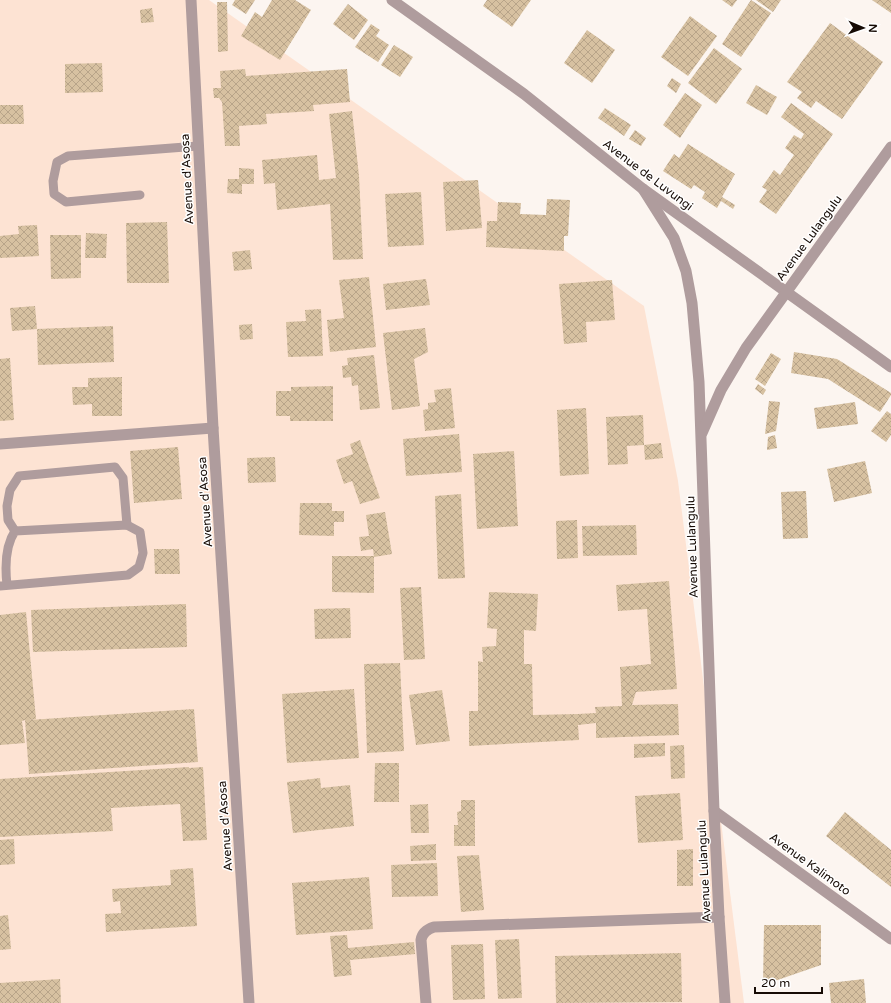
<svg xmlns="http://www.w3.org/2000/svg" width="891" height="1003" font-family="'Varela Round',sans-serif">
  <defs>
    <pattern id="building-cross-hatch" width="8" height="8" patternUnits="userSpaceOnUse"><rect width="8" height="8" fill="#d7c1a1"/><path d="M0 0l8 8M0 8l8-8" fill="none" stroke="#b8a489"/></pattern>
  </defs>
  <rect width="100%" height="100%" fill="#fcf5f0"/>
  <!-- built -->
  <polygon fill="#fde3d3" points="0,0 209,0 644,306 678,481 744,1003 0,1003"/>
  <!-- building -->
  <g fill="url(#building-cross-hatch)">
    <polygon points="235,0 255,0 246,14 232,5"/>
    <polygon points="272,0 295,0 311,10 280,60 241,36 255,12 262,17"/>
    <polygon points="487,0 531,0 512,27 483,6"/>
    <polygon points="722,0 737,0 732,7"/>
    <polygon points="751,0 771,13 741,57 722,44"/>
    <polygon points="756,0 781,0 773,12"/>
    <polygon points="872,0 891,0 891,13"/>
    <polygon points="217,2 227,2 228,51 218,52"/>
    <polygon points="348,4 368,20 354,40 333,24"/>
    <polygon points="152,8 154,22 141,23 140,10"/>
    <polygon points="690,16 717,36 688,76 661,57"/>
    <polygon points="830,23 883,62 842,119 816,101 811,108 797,98 802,92 787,82"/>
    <polygon points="371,24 380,30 376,36 389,45 378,62 355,47"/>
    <polygon points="587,30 615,50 592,83 564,63"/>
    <polygon points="394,45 413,57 400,77 381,65"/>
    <polygon points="714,48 742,69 716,104 688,83"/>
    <polygon points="102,63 103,92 65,93 65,64"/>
    <polygon points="245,69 246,76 347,69 350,102 313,105 314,111 266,114 267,124 239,126 240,146 225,146 222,102 219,98 214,98 213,88 221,88 220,71"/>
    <polygon points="672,78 681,84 676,93 667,86"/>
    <polygon points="756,85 777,97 767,115 746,103"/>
    <polygon points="685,93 702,105 680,138 663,125"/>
    <polygon points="791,103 833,134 776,214 759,202 767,190 762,187 774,170 780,175 794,155 785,148 794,135 801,139 804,134 781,117"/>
    <polygon points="0,105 23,105 24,124 0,124"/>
    <polygon points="605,108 631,125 624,136 598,118"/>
    <polygon points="352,111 359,176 363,259 333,260 330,204 277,210 275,183 264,184 262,160 317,155 319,180 336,178 329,114"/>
    <polygon points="635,130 646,138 641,146 629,139"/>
    <polygon points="688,144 735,174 722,197 735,205 733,209 721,201 717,208 702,198 705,192 694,185 691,189 663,171 674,154 679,158"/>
    <polygon points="239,168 254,169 254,184 242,184 242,194 227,193 228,179 239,179"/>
    <polygon points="478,180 482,228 446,231 443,182"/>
    <polygon points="421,192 424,245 388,247 385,194"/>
    <polygon points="547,199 570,200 568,236 564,236 564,251 486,247 487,221 497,221 498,202 521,203 520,214 546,215"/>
    <polygon points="167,222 169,283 127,283 126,223"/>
    <polygon points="37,225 39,256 0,258 0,236 19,234 18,226"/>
    <polygon points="86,233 107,234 106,258 85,258"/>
    <polygon points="50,235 81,235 81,278 51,279"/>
    <polygon points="250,250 252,269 234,271 232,252"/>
    <polygon points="369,277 376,347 330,352 327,320 344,318 339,280"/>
    <polygon points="426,279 430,305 386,310 383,284"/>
    <polygon points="612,280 615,320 586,322 587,342 564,344 559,284"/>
    <polygon points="35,306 37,329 113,326 114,362 38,365 37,329 12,331 10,308"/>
    <polygon points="321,309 323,356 288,357 286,322 306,321 305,310"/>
    <polygon points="252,324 253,339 240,340 239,325"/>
    <polygon points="425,328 428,352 414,359 420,406 392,410 383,333"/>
    <polygon points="794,352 837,359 891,393 891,395 880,412 828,379 791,373"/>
    <polygon points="771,353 781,359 765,386 755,379"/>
    <polygon points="374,355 380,408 360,410 358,385 352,386 351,377 343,378 342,366 348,365 347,358"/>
    <polygon points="10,358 14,420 0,421 0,359"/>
    <polygon points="122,377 122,416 92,416 92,404 73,405 72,387 88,387 88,378"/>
    <polygon points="758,384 766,390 763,395 755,389"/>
    <polygon points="333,386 333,421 290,421 290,416 276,416 276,391 291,391 291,387"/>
    <polygon points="451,388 455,428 425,431 423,410 428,409 428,403 436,402 434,390"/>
    <polygon points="769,401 780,402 776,431 765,434"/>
    <polygon points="855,402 858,424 817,429 814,408"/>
    <polygon points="586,408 589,474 560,476 557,410"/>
    <polygon points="887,411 891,414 891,435 886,442 871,431"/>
    <polygon points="643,415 644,445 627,446 628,464 608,465 606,417"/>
    <polygon points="459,434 462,472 406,476 403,439"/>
    <polygon points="775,435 777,448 767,450 768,437"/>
    <polygon points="360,440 380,498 360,504 352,481 344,484 336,460 353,454 350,444"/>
    <polygon points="661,443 663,458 645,460 644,445"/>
    <polygon points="178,447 182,499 134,503 130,451"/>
    <polygon points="514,451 518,526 477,529 473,454"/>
    <polygon points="275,457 276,482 248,483 247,458"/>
    <polygon points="865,461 872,493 834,502 827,469"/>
    <polygon points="806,491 808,538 783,539 781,492"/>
    <polygon points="461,494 465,578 438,579 435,496"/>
    <polygon points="300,503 332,503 332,511 344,511 344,522 334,522 334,536 299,535"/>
    <polygon points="385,512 392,554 374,557 373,549 361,551 359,537 369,536 366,515"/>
    <polygon points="577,520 578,558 557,559 556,521"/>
    <polygon points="636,525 637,555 583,556 582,526"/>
    <polygon points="154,549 179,549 180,574 155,574"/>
    <polygon points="332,556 374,556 374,593 332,592"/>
    <polygon points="669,581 677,689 636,692 632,705 678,704 679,735 596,738 596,723 578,725 579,740 469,746 469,711 478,711 478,661 483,662 482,647 496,646 497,629 487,628 489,592 538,594 536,631 524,630 524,664 532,664 533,715 578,714 596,713 595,707 622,706 620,667 651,664 647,609 618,611 616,585"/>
    <polygon points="421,587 425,659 404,660 400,588"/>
    <polygon points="186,604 187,647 33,652 31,610"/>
    <polygon points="350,608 351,638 315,639 314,609"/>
    <polygon points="26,612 36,719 29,720 194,709 198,762 29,774 25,720 22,721 25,743 0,745 0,615"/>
    <polygon points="400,663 404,751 367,753 364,664"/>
    <polygon points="354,689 359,758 287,763 282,694"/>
    <polygon points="442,690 450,741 416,745 409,695"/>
    <polygon points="665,743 665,756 634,758 634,744"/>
    <polygon points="684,745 685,778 671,779 670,746"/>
    <polygon points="375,763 399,763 399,802 374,802"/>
    <polygon points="189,767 189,768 203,767 207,840 183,841 180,804 111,808 113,831 0,837 0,779"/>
    <polygon points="320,778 321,788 350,785 354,826 293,833 287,782"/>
    <polygon points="680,793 683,840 638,843 635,796"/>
    <polygon points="461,800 475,800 475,846 454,846 454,825 458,825 457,812 461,811"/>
    <polygon points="428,804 429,833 411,833 410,805"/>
    <polygon points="845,812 891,850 891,887 826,836"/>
    <polygon points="14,839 15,864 0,865 0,840"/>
    <polygon points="436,844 436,860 411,861 410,846"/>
    <polygon points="693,849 693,886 677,886 677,850"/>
    <polygon points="479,855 484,910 461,912 457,856"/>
    <polygon points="437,863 438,896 392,897 391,865"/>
    <polygon points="193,868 197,926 106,932 105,914 121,913 120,901 113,902 112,889 171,885 170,870"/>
    <polygon points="369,877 373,929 296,935 292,883"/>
    <polygon points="8,915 11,949 0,950 0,916"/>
    <polygon points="764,925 821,925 821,965 763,985"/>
    <polygon points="347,935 348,948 414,942 415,954 350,960 352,975 334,977 330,936"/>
    <polygon points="519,939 522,998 498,999 495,940"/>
    <polygon points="483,944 485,999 453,1000 451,945"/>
    <polygon points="681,953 682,1002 556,1003 555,956"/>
    <polygon points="60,979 61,1003 0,1003 0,983"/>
    <polygon points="864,979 866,1003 831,1003 829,983"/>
  </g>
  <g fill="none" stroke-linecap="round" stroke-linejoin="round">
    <!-- service -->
    <g stroke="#af9c9d" stroke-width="9">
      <polyline points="140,195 66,202 54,194 53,181 57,162 68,156 198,146"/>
      <polyline points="15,531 8,520 7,506 10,490 19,476 115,467 123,478 127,525"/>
      <path d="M0 586 128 575 139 567 143 553 140 532 127 525 15 531C5 546 5 567 7 585"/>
    </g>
    <!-- minor -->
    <g stroke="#af9c9d" stroke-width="11">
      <polyline points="191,0 213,428 249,1003"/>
      <polyline points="0,444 213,428"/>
      <polyline points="714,811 891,939"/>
      <path d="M426 1003 421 940C422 933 428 929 434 927L719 917"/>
    </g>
    <!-- tertiary -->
    <g stroke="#af9c9d" stroke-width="11">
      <polyline points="392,0 524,94 643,189 891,367"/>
      <polyline points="643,189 674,238 686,271 692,303 699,382 714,811 719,917 725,1003"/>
      <polyline points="702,433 721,390 746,348 891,147"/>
    </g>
  </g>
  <g text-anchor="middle" stroke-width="3" stroke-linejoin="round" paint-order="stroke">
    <!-- street labels -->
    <g font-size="12" fill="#160b05" stroke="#fff">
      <text transform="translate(648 175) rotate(37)" y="4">Avenue de Luvungi</text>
      <text transform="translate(187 179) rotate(-93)" y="4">Avenue d'Asosa</text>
      <text transform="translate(809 238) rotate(-54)" y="4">Avenue Lulangulu</text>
      <text transform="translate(205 502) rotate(-94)" y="4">Avenue d'Asosa</text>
      <text transform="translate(692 547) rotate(-92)" y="4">Avenue Lulangulu</text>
      <text transform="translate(225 826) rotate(-94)" y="4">Avenue d'Asosa</text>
      <text transform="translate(810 864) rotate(36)" y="4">Avenue Kalimoto</text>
      <text transform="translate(704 871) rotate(-93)" y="4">Avenue Lulangulu</text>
    </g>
  </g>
  <!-- north arrow -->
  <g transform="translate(863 28) rotate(92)" stroke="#ffffff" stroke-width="3" paint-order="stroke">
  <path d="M0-3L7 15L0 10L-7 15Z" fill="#160b05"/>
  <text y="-6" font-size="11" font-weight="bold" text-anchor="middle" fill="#160b05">N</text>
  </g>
  <!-- scale -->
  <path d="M755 987v6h67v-6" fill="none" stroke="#160b05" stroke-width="2"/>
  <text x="761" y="987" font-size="12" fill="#160b05" stroke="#ffffff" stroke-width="3" paint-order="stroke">20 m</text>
</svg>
